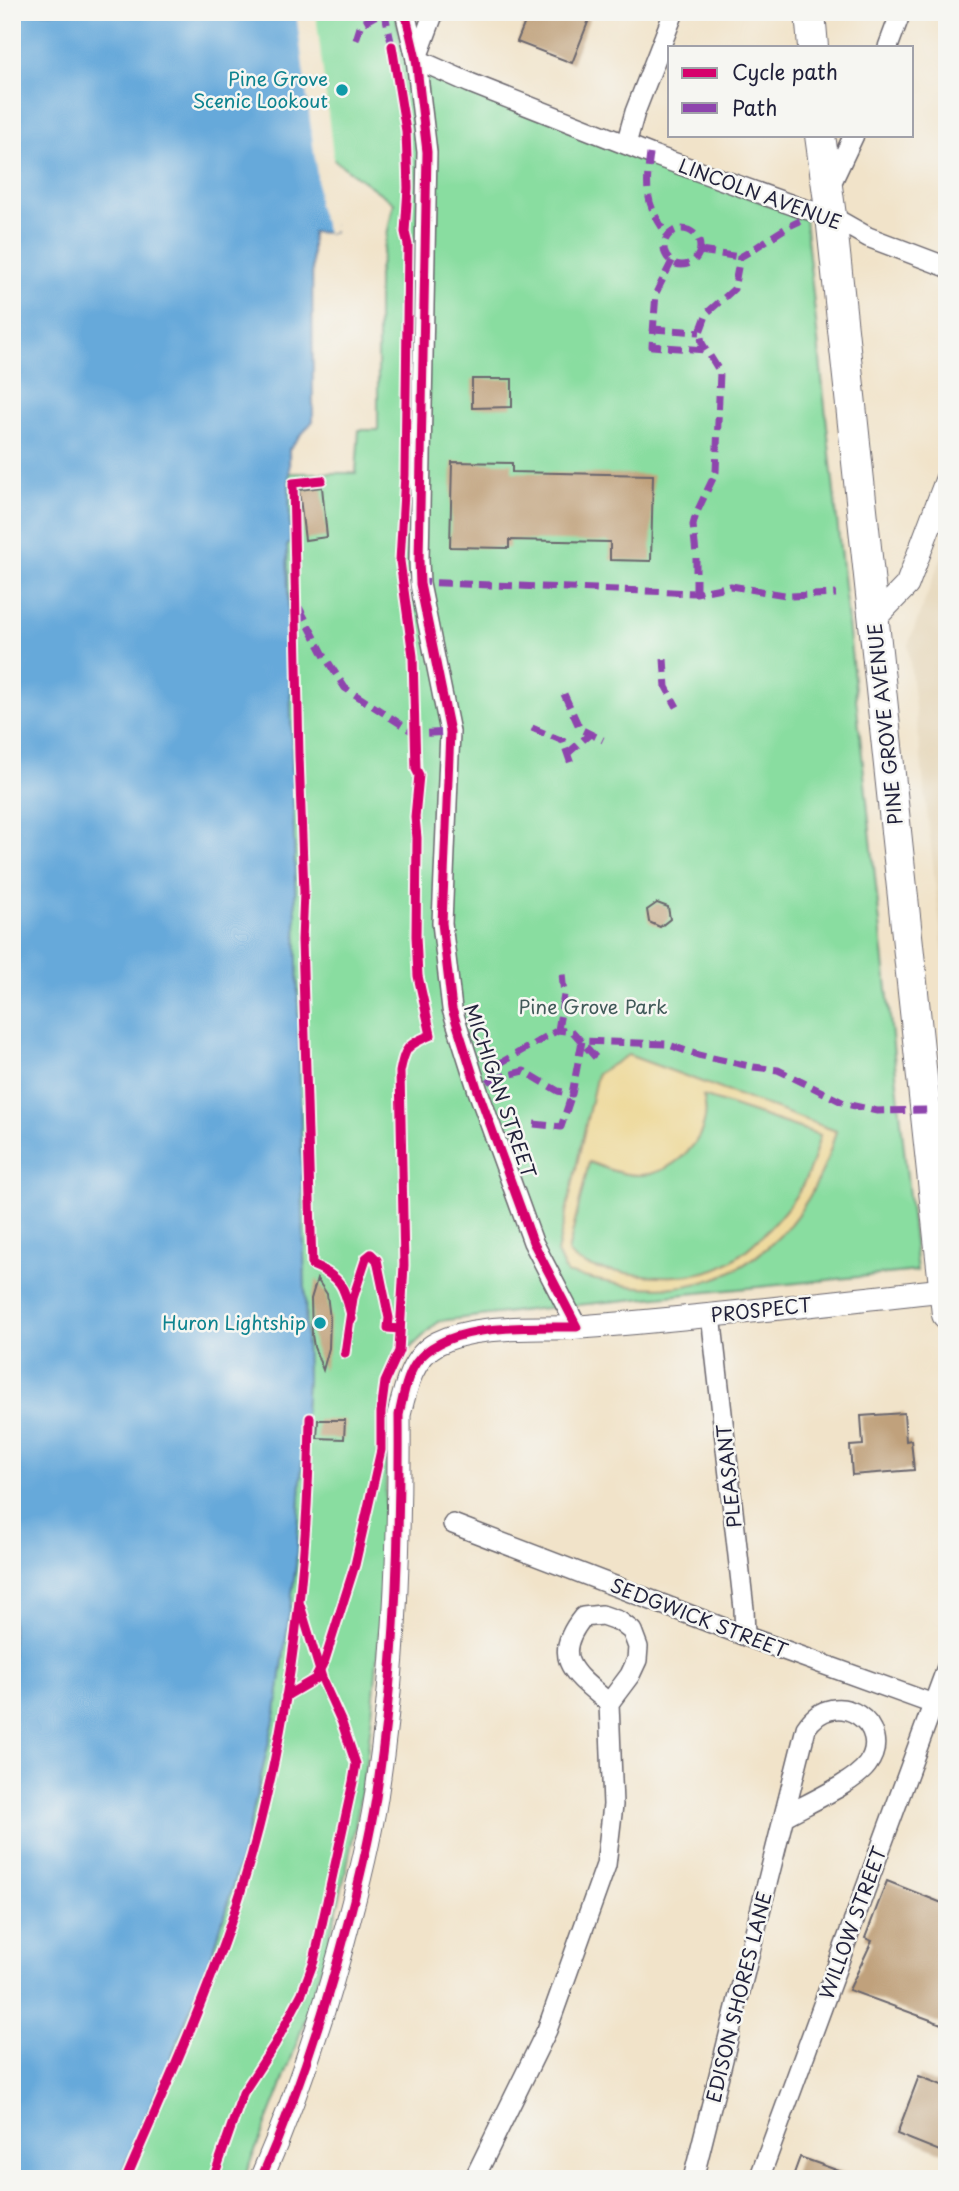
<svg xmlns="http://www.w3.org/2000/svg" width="959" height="2191" font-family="'Playpen Sans',sans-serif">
  <rect width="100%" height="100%" fill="#f6f6f2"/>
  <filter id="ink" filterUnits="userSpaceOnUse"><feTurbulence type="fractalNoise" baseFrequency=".0143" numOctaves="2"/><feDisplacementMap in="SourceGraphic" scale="14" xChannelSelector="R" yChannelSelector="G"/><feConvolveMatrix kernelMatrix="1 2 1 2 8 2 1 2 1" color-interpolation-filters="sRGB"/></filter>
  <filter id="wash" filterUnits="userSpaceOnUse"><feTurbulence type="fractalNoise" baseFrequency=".00686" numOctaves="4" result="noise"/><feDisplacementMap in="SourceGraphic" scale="28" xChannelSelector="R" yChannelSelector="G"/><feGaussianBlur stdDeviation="1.57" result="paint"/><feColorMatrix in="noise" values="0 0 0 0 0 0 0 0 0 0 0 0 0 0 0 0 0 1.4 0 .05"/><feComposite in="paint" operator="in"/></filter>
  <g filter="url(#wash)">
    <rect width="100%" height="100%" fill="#f1e3c9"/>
    <!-- built -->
    <polygon fill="#e5d5b7" points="947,542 947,987 908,645"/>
    <!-- green -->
    <path fill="#89dda0" stroke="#56806e" stroke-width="2" d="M312 12H395L406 63 805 219 917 1271 537 1309 439 1321 405 1353 390 1383C385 1486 384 1592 374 1695 358 1862 311 2026 243 2179H119L168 2066 215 1946 245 1845 276 1712 296 1565 307 1378 287 545 290 543 289 473H356L359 430H378V275L394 203 330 157Z"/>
    <!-- sand -->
    <path fill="#eeda9e" stroke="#887e6c" stroke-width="2" fill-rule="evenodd" d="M628 1055 836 1131C811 1225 743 1296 640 1287 615 1285 591 1279 566 1273L557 1253 597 1074ZM703 1096 820 1135C816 1150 812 1166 805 1180 791 1209 746 1258 715 1269 685 1279 656 1277 626 1273 607 1271 579 1268 568 1252L589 1162C605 1168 623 1176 641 1175 677 1173 716 1133 703 1096Z"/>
    <!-- water -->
    <polygon fill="#66a9da" stroke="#44668a" stroke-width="2" points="12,12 312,12 333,233 312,232 313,421 289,449 290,543 287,546 307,1378 296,1565 276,1712 245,1845 215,1946 168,2066 119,2179 12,2179"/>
    <!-- pier -->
    <polygon fill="#f1e3c9" points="296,12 316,12 316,14 333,156 333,233 327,233 318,206 317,176"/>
    <g id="blocks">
      <!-- building -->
      <g fill="#c0a17c">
        <polygon points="529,12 592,12 572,63 517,42"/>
        <polygon points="472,379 512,379 512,407 472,408"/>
        <polygon points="452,462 512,463 512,472 653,475 651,561 610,560 610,542 509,540 509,548 450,547"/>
        <polygon points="322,487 327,537 305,540 299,490"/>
        <polygon points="657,903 668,907 670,919 660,927 649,922 647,910"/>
        <polygon points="317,1279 327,1294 330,1319 329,1348 323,1370 314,1347 312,1335 311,1299"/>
        <polygon points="904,1413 906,1441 911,1440 914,1470 852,1475 850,1446 863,1445 861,1416"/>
        <polygon points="318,1420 345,1420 344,1439 317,1438"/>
        <polygon points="887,1881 947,1905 947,2026 849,1990 872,1941 865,1938"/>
        <polygon points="919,2076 947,2087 947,2139 942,2152 897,2134"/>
        <polygon points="800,2157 856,2177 856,2179 792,2179"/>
      </g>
    </g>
  </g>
  <g filter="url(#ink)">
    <use href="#blocks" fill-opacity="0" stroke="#6a666d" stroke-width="2"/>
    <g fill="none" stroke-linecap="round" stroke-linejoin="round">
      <defs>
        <g id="minor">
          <polyline points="405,12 416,59 427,152 419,560 420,584 450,732 442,923 452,1009 478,1091 533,1242 577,1327"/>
          <polyline points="888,47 901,12"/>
          <polyline points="417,58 434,12"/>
          <polyline points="416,59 470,83 650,154 798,207 831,216 868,237 947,267"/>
          <polyline points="626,144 635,112 674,12"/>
          <polyline points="829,188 854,135"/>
          <polyline points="711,1315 744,1609 745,1636"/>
          <polyline points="453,1524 745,1636 947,1709"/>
          <path d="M474 2179 547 2030 606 1865 613 1805 609 1703 630 1675 637 1660 638 1647 632 1631 619 1621 602 1615 583 1617C549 1659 576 1675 609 1703"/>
          <path d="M693 2179 806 1728C835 1683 896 1726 867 1765 854 1783 806 1804 785 1816"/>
          <polyline points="759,2179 947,1667"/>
        </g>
        <g id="tertiary">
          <polyline points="874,619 907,585 947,479"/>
          <path d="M261 2179C298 2094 326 2008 349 1919 361 1874 372 1830 378 1784 396 1663 400 1538 399 1415 405 1389 412 1356 438 1343 477 1323 537 1330 580 1327 701 1318 823 1303 944 1290"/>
        </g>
        <g id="primary">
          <polyline points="810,12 813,47"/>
          <polyline points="820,135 831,216 947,1314"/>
        </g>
      </defs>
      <!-- minor casing -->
      <use href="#minor" stroke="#6a666d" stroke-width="22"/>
      <!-- tertiary casing -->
      <use href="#tertiary" stroke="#6a666d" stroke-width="25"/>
      <!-- primary casing -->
      <use href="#primary" stroke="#6a666d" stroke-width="32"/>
      <!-- minor -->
      <use href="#minor" stroke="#fff" stroke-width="19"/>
      <!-- tertiary -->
      <use href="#tertiary" stroke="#fff" stroke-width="23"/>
      <!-- primary -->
      <use href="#primary" stroke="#fff" stroke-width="30"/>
      <!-- quiet -->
      <g stroke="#8e44ad" stroke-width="7" stroke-dasharray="14 7" stroke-linecap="butt">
        <polyline points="388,12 385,14 392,46"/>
        <polyline points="356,40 361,24 375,16 385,14"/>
        <path d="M650 154C645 191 646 205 668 236"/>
        <circle cx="682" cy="247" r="18"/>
        <polyline points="700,251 740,257"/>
        <polyline points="672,261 656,293 652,346 707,350"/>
        <polyline points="653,329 700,332"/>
        <polyline points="415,582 696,593 731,586 791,596 836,594"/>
        <path d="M696 593V554L693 525 696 514 716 472 720 372 702 343 700 332 707 313 734 289 740 257C761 246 779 230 800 221"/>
        <polyline points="299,607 325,657 345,688 416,734 450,732"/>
        <polyline points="664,659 666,687 677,707"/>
        <polyline points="564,694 580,729 603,740"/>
        <polyline points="532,728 563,741 572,767"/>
        <polyline points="567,754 590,734"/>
        <polyline points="558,1030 564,995 562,973"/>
        <polyline points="492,1079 524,1071 558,1091 572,1094 582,1041 666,1044 698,1055 754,1067 778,1070 846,1104 877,1111 927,1110"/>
        <polyline points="488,1082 492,1079 495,1066 558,1030 573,1032 596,1058"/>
        <polyline points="534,1124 561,1127 572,1094"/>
      </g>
      <defs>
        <g id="cycleway">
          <path d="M322 480 293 483 299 756 304 892 302 940 312 1265C344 1278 344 1288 352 1319"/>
          <polyline points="345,1353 353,1298 366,1258 371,1254 377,1260 389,1318 388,1328 400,1329"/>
          <path d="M286 1696 315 1679 325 1660 355 1565 381 1450V1412L385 1382 399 1351 404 1265 400 1072C405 1047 407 1045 431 1035L418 976 416 936 417 838 415 817 419 775 416 769 413 656 400 561 405 475 408 245 405 232 408 188 406 131 392 46"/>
          <path d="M126 2179C163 2093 202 2008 232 1919 285 1761 308 1584 310 1418"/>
          <polyline points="213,2179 243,2093 275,2044 302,1993 314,1961 353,1782 356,1764 342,1723 323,1681 300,1605"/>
          <path d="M261 2179C298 2094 326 2008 349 1919 361 1874 372 1830 378 1784 396 1663 400 1538 399 1415 403 1397 406 1378 416 1363 445 1321 532 1328 577 1327L533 1242 478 1091 452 1009 442 923 450 732 420 584 419 560 427 152 416 59 405 12"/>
        </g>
      </defs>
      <!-- cycleway casing -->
      <use href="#cycleway" stroke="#f6f6f2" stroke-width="13"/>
      <!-- cycleway -->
      <use href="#cycleway" stroke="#d6006c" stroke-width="9"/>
    </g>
  </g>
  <!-- markers -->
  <g fill="#0f9aa8" stroke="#f6f6f2" stroke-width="2.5">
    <circle cx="342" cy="90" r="7"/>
    <circle cx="320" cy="1323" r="7"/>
  </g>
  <g text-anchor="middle" stroke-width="5" stroke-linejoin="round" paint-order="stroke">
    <!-- culture labels -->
    <g font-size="19" fill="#0d838f" stroke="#f6f6f2" text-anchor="end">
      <text x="328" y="86">Pine Grove<tspan x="328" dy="22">Scenic Lookout</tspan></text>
      <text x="306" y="1330">Huron Lightship</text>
    </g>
    <!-- street labels -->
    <g font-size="19" fill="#22223b" stroke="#f6f6f2">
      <text transform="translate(760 194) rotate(20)" y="7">LINCOLN AVENUE</text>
      <text transform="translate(885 724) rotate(-96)" y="7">PINE GROVE AVENUE</text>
      <text transform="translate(500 1091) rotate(71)" y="7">MICHIGAN STREET</text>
      <text transform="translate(761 1310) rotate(-6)" y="7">PROSPECT</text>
      <text transform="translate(729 1476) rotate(-96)" y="7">PLEASANT</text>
      <text transform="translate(699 1618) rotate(21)" y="7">SEDGWICK STREET</text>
      <text transform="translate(853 1923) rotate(-70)" y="7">WILLOW STREET</text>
      <text transform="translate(739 1997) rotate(-76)" y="7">EDISON SHORES LANE</text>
    </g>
    <!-- park labels -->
    <g font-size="19" fill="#415a59" stroke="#f6f6f2">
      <text x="593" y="1014">Pine Grove Park</text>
    </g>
  </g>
  <!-- margin -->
  <rect width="959" height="2191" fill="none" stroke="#f6f6f2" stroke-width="42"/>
  <!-- legend -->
  <rect x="668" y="46" width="245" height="91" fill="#f6f6f2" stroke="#a1a1a9" stroke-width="2"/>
  <rect x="682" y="68" width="35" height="10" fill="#d6006c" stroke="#a1a1a9" stroke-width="2"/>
  <text x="732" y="80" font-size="21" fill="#22223b">Cycle path</text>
  <rect x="682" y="103" width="35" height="10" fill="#8e44ad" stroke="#a1a1a9" stroke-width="2"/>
  <text x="732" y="116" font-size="21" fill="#22223b">Path</text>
</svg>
